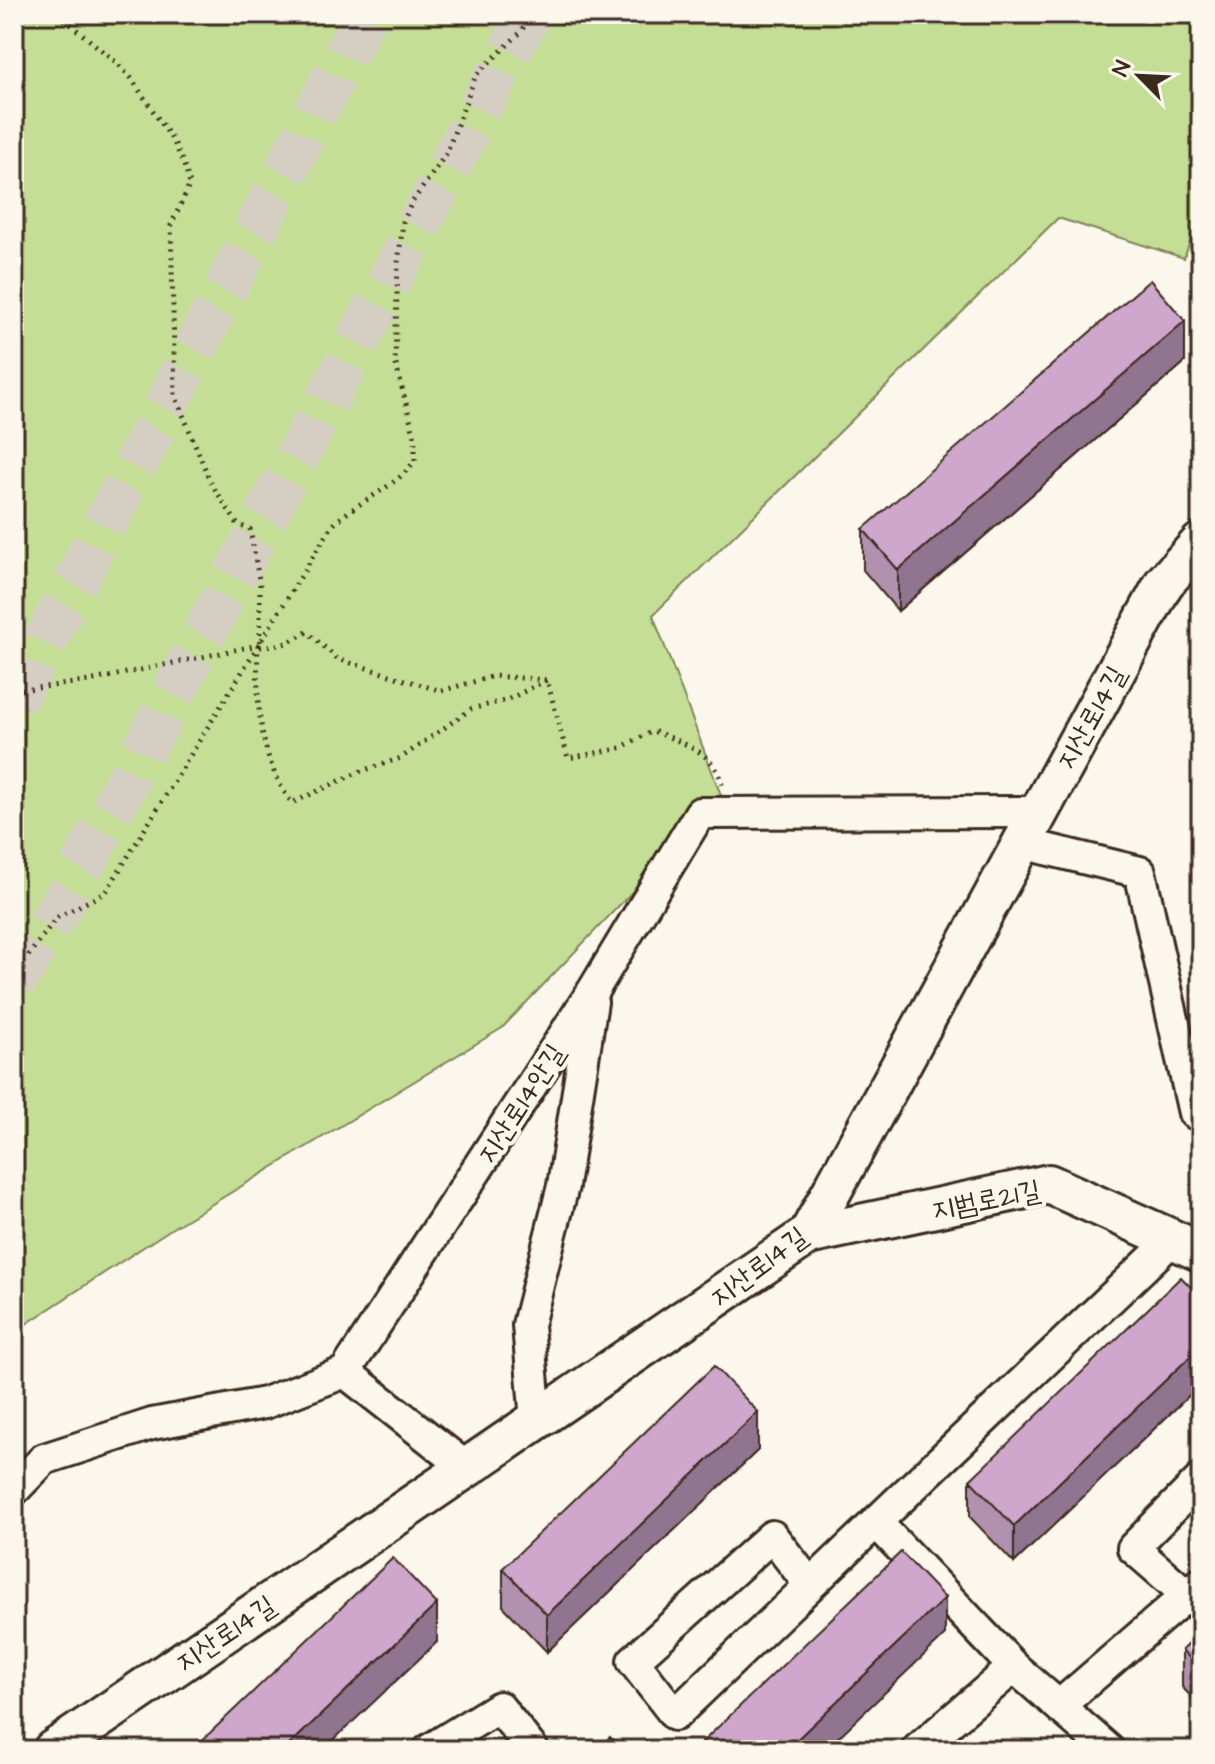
<svg xmlns="http://www.w3.org/2000/svg" width="1215" height="1764" font-family="'Architects Daughter','Poor Story',sans-serif">
  <rect width="100%" height="100%" fill="#fbf7ec"/>
  <filter id="ink" filterUnits="userSpaceOnUse"><feTurbulence type="fractalNoise" baseFrequency=".0125" numOctaves="2"/><feDisplacementMap in="SourceGraphic" scale="16" xChannelSelector="R" yChannelSelector="G"/><feConvolveMatrix kernelMatrix="1 2 1 2 8 2 1 2 1" color-interpolation-filters="sRGB"/></filter>
  <g filter="url(#ink)">
    <!-- green -->
    <polygon fill="#c4de95" stroke="#80845a" stroke-width="2" points="14,14 1201,14 1201,212 1184,258 1058,218 653,615 722,798 502,1028 171,1229 14,1332"/>
    <g fill="none" stroke-linecap="round" stroke-linejoin="round">
      <!-- secondary-tunnel -->
      <g stroke="#d5cec3" stroke-width="44" stroke-dasharray="44 22" stroke-linecap="butt">
        <polyline points="14,702 366,14"/>
        <polyline points="14,983 69,892 529,14"/>
      </g>
      <defs>
        <g id="minor">
          <polyline points="1021,843 1140,872 1194,1113"/>
          <polyline points="345,1372 467,1468"/>
          <polyline points="536,1421 528,1325 563,1186 592,1002"/>
          <polyline points="14,1490 44,1459 152,1424 265,1403 345,1372 594,989 700,813 1037,812"/>
          <polyline points="876,1522 1173,1239"/>
          <polyline points="810,1585 772,1536 633,1661 675,1715 876,1522 1014,1667"/>
          <polyline points="1187,1595 1133,1548 1201,1479"/>
          <polyline points="1059,1706 1201,1583"/>
          <polyline points="429,1750 499,1707 533,1750"/>
          <polyline points="917,1750 1014,1667 1109,1750"/>
        </g>
        <g id="tertiary">
          <polyline points="808,1235 1049,1184 1201,1252"/>
          <polyline points="53,1750 808,1235 1164,583 1201,542"/>
        </g>
      </defs>
      <!-- minor casing -->
      <use href="#minor" stroke="#3b2a1e" stroke-width="36"/>
      <!-- tertiary casing -->
      <use href="#tertiary" stroke="#3b2a1e" stroke-width="44"/>
      <!-- path -->
      <g stroke="#3b2a1e" stroke-width="5" stroke-dasharray="2 6" stroke-linecap="butt">
        <polyline points="58,14 117,63 131,78 174,142 184,165 190,184 171,225 175,395 210,481 238,525 250,529 260,585 260,646"/>
        <path d="M260 647 287 643 307 632 338 659 441 691 494 676 547 680 568 758 618 749 653 731C681 742 716 752 722 785"/>
        <path d="M14 691 89 681 258 645C256 699 258 758 292 803L359 772 401 758 471 709 507 700 547 680"/>
        <path d="M14 975 56 918 106 892 332 526C356 501 397 488 415 460V438L395 361 398 263 403 222 411 204 446 154 476 75 520 33 532 14"/>
      </g>
      <!-- minor -->
      <use href="#minor" stroke="#fbf7ec" stroke-width="30"/>
      <!-- tertiary -->
      <use href="#tertiary" stroke="#fbf7ec" stroke-width="38"/>
    </g>
    <!-- wall -->
    <g fill="#b290b0" stroke="#3b2a1e" stroke-width="2">
      <polygon points="1185,362 898,611 863,570 863,529"/>
      <polygon points="1201,1298 1201,1384 1014,1563 970,1517 970,1480"/>
      <polygon points="758,1450 547,1652 503,1606 503,1568"/>
      <polygon points="1201,1631 1201,1707 1182,1687 1182,1650"/>
    </g>
    <!-- shaded-wall -->
    <g fill="#917590" stroke="#3b2a1e" stroke-width="2">
      <polygon points="1185,321 1185,362 898,611 898,570"/>
      <polygon points="1201,1346 1201,1384 1014,1563 1014,1526"/>
      <polygon points="758,1412 758,1450 547,1652 547,1615"/>
      <polygon points="945,1598 945,1635 825,1750 786,1750"/>
      <polygon points="437,1604 437,1642 323,1750 284,1750"/>
    </g>
    <!-- building -->
    <g fill="#cfa7cd" stroke="#3b2a1e" stroke-width="2">
      <polygon points="1150,280 1185,321 898,570 863,529"/>
      <polygon points="1181,1277 1201,1298 1201,1346 1014,1526 970,1480"/>
      <polygon points="714,1366 758,1412 547,1615 503,1568"/>
      <polygon points="901,1552 945,1598 786,1750 694,1750"/>
      <polygon points="393,1558 437,1604 284,1750 192,1750"/>
      <polygon points="1201,1631 1201,1670 1182,1650"/>
      <polygon points="610,1737 622,1750 596,1750"/>
    </g>
  </g>
  <g text-anchor="middle" stroke-width="8" stroke-linejoin="round" paint-order="stroke">
    <!-- street labels -->
    <g font-size="28" fill="#3b2a1e" stroke="#fbf7ec">
      <text transform="translate(1090 717) rotate(-61)" y="10">지산로14길</text>
      <text transform="translate(520 1103) rotate(-57)" y="10">지산로14안길</text>
      <text transform="translate(986 1199) rotate(-11)" y="10">지범로21길</text>
      <text transform="translate(758 1266) rotate(-37)" y="10">지산로14길</text>
      <text transform="translate(225 1633) rotate(-34)" y="10">지산로14길</text>
    </g>
  </g>
  <!-- margin -->
  <rect width="1215" height="1764" fill="none" stroke="#fbf7ec" stroke-width="48"/>
  <rect x="24" y="24" width="1167" height="1716" fill="none" stroke="#3b2a1e" stroke-width="3" filter="url(#ink)"/>
  <!-- north arrow -->
  <g transform="translate(1139 76) rotate(294)" stroke="#fbf7ec" stroke-width="6" paint-order="stroke">
  <path d="M0-6L14 30L0 20L-14 30Z" fill="#3b2a1e"/>
  <text y="-12" font-size="22" font-weight="bold" text-anchor="middle" fill="#3b2a1e">N</text>
  </g>
</svg>
